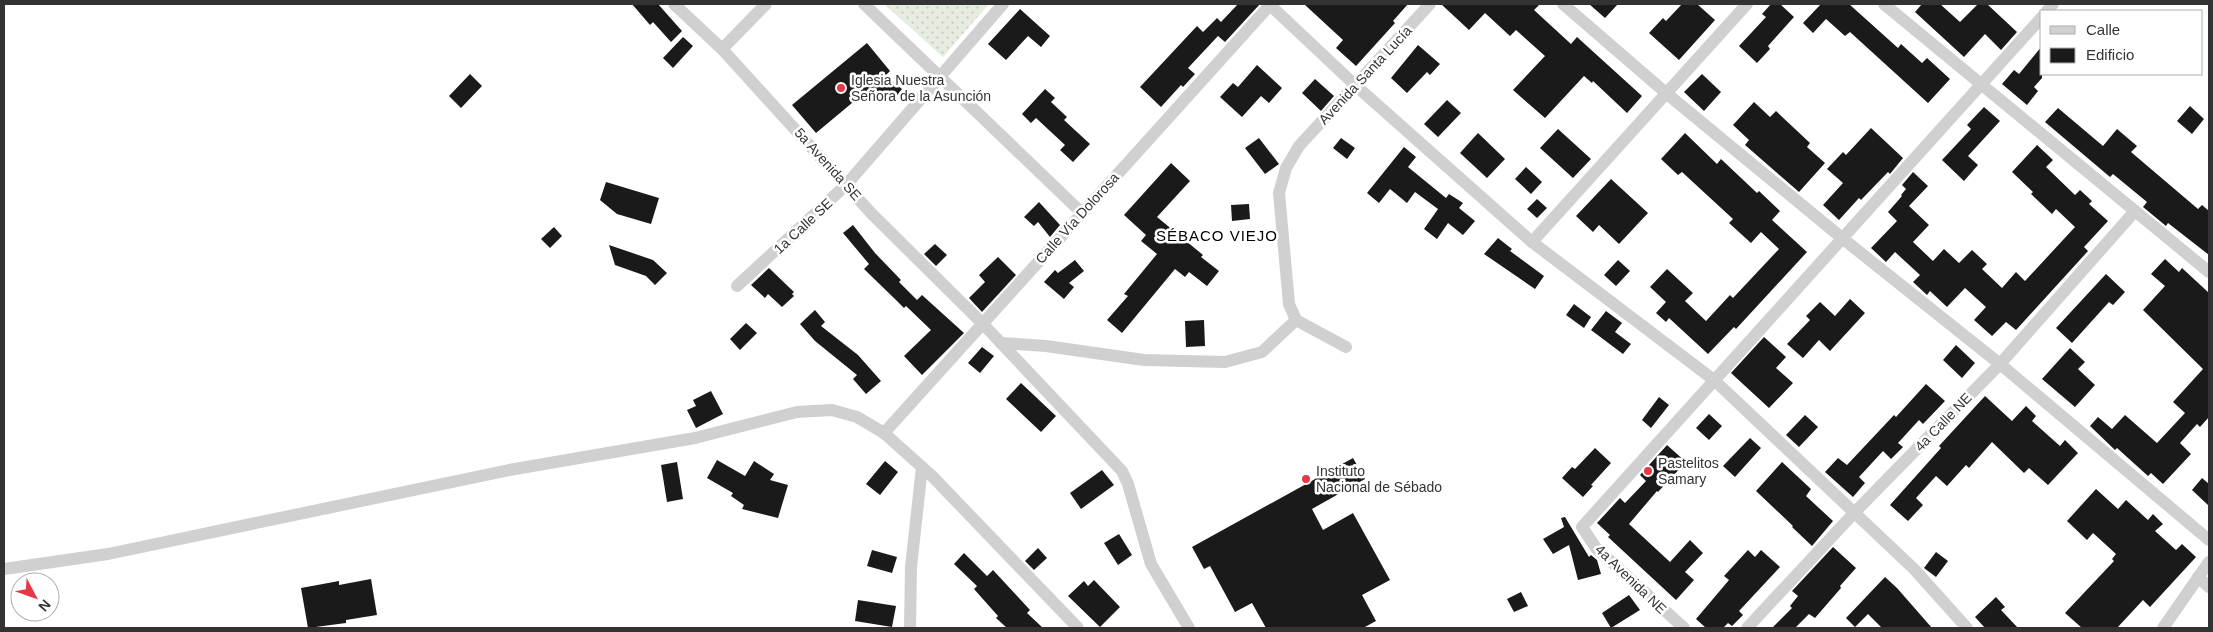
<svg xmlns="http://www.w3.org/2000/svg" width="2213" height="632" font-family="Helvetica,sans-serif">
  <defs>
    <pattern id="green-dots" width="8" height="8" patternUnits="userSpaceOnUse" patternTransform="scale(1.25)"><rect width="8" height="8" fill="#e6ecdf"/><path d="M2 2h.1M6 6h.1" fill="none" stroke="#c6cbc0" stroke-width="1.8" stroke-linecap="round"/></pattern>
  </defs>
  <rect width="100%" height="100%" fill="#fff"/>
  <!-- green -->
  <polygon fill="url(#green-dots)" points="884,4 989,4 943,57"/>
  <!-- building -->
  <g fill="#1a1a1a">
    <polygon points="632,4 658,4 682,31 671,42 653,22 650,25"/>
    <polygon points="1238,4 1260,4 1225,42 1218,36 1188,68 1195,74 1183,87 1181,85 1161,107 1140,87 1197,26 1203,32 1217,18 1221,22"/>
    <polygon points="1304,4 1408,4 1393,21 1395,23 1356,66 1336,48 1343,40"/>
    <polygon points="1441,4 1540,4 1534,10 1571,44 1577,37 1642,96 1627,113 1593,81 1592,83 1584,76 1545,118 1513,90 1545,56 1516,30 1510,36 1485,13 1469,30"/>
    <polygon points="1589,4 1618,4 1605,18"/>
    <polygon points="1682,4 1697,4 1715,20 1679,60 1649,33 1663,18 1666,21"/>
    <polygon points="1771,4 1780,4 1794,17 1768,46 1770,49 1757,63 1739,46 1766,17 1762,14"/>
    <polygon points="1821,4 1849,4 1898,48 1901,44 1922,63 1927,58 1950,79 1928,103 1850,32 1845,36 1826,19 1813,33 1803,23"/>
    <polygon points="1922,4 1940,4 1960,22 1978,4 1987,4 2017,32 2001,50 1985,34 1964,57 1915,12"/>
    <polygon points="1020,9 1050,36 1041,47 1028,36 1006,60 988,44"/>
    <polygon points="683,37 693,46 673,68 663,58"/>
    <polygon points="867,43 890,71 885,76 902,89 895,98 870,88 816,133 792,105"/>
    <polygon points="1418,45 1440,64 1430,75 1427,72 1407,93 1391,78"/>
    <polygon points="2042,46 2042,78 2034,87 2038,91 2027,105 2002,84 2014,70 2019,74"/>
    <polygon points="1257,65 1282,88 1269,103 1261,96 1242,117 1220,97 1233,83 1238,87"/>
    <polygon points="470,74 482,86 461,108 449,96"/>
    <polygon points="1702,74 1721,92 1704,111 1684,92"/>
    <polygon points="1315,79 1334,96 1321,111 1302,93"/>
    <polygon points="1045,89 1055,98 1051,102 1067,117 1064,120 1090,144 1073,162 1060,150 1065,145 1036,118 1031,123 1022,114"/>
    <polygon points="1447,100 1461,113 1438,137 1424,124"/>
    <polygon points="1754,102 1770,117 1776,111 1810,143 1807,147 1825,163 1799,192 1745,145 1749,140 1733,125"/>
    <polygon points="2190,106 2204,119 2192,134 2177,121"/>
    <polygon points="1984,107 2000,121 1968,156 1978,165 1964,181 1942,160 1971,129 1967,125"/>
    <polygon points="2058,108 2103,146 2117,129 2137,146 2131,152 2198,209 2202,205 2209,211 2209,255 2168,223 2166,226 2143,207 2147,202 2113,174 2110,177 2045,122"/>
    <polygon points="1871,128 1903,158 1890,174 1888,172 1861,200 1859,198 1839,220 1823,205 1843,183 1827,169 1843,152 1846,155"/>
    <polygon points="1558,129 1591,159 1573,178 1540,148"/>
    <polygon points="1478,133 1505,159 1487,178 1460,153"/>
    <polygon points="1685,133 1717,164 1721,159 1757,193 1759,191 1780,211 1772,220 1807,252 1736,329 1734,327 1708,354 1669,318 1666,322 1656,313 1666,302 1650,287 1667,269 1693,293 1685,301 1706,321 1730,295 1733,298 1779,249 1761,232 1751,243 1729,223 1733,219 1682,172 1678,175 1661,159"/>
    <polygon points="1259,138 1279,164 1265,174 1245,148"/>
    <polygon points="1341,138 1355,148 1347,159 1333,148"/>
    <polygon points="2037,145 2053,160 2046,167 2075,195 2080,190 2092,201 2089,204 2108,221 2084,247 2088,251 2016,330 2006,322 1992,336 1974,320 1986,307 1965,288 1947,307 1930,291 1927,295 1913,282 1920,275 1895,252 1886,262 1871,248 1897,221 1888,212 1902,196 1901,195 1906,189 1902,185 1913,172 1928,186 1909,206 1929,225 1913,242 1933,261 1944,249 1959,263 1972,250 1987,264 1982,269 2002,288 2016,272 2025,281 2075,227 2056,209 2052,214 2031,194 2033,192 2012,172"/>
    <polygon points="1404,147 1416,157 1408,167 1446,198 1449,194 1463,203 1459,208 1475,221 1463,235 1448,223 1437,239 1424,229 1438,209 1415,192 1407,203 1390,189 1379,203 1367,193"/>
    <polygon points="1171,163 1190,181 1157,217 1203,255 1201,257 1219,271 1207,286 1189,272 1185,277 1175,269 1122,333 1107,320 1128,296 1124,294 1157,254 1141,241 1146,235 1124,215"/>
    <polygon points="1526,167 1542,182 1531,194 1515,179"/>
    <polygon points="1611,179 1648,213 1619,244 1599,225 1593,232 1576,216"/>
    <polygon points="606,182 659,198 651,224 617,214 600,200"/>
    <polygon points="1537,199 1547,208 1537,218 1527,209"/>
    <polygon points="1039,202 1060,225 1050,237 1038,222 1034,226 1024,217"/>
    <polygon points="1249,204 1250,219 1232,221 1231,205"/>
    <polygon points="853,225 875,253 901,280 899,282 917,300 922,295 964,333 922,375 904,356 931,330 906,306 904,308 897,301 864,269 869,264 843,233"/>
    <polygon points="554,227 562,236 550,248 541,239"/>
    <polygon points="1498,238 1512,249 1510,251 1544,276 1535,289 1484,254"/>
    <polygon points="935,244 947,255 936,266 924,254"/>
    <polygon points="609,245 653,260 667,273 655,285 646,276 615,265"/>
    <polygon points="998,257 1016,275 982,312 969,298 985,282 979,275"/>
    <polygon points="2165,259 2179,272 2182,268 2209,293 2209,417 2200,427 2197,424 2180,443 2191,454 2163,484 2151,473 2148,476 2117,448 2115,450 2090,426 2098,417 2112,429 2125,415 2157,443 2185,413 2173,402 2203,369 2143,310 2165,286 2151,274"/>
    <polygon points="1075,260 1084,271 1069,283 1074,287 1064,299 1044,282 1055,270 1058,273"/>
    <polygon points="1618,260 1630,271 1616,286 1604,275"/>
    <polygon points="769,268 794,292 792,294 794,296 782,307 768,294 765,298 751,285"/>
    <polygon points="2106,274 2125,292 2113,305 2109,302 2072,343 2056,328"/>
    <polygon points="1850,299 1865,313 1830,351 1819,340 1803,358 1787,344 1810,320 1806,316 1820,302 1835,316"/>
    <polygon points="1574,304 1591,317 1584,328 1566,315"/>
    <polygon points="815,310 825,322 821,326 858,355 881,381 866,394 853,379 857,375 815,341 800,324"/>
    <polygon points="1606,311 1622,323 1615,332 1631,344 1623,354 1591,330"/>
    <polygon points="1204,320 1205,346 1186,347 1185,321"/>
    <polygon points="746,323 757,333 740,350 730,339"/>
    <polygon points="1764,337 1786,357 1776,368 1793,383 1769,408 1731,373"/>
    <polygon points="1956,345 1975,363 1962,378 1943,360"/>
    <polygon points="982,347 994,356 980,373 968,363"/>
    <polygon points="2070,348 2085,362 2078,369 2095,385 2075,407 2042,379"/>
    <polygon points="1021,383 1056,416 1041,432 1006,399"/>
    <polygon points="1926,384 1945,401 1923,424 1919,420 1898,443 1903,447 1891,459 1883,451 1859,477 1865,483 1853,497 1825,472 1838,458 1847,465 1894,415 1896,417"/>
    <polygon points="711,391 723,414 696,428 687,410 696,406 693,400"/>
    <polygon points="1985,396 2012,421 2026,406 2036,416 2032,421 2060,446 2065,440 2078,453 2048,485 2029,468 2024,473 1992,442 1969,468 1966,465 1947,486 1936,476 1916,498 1923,505 1908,521 1890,505 1941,448 1939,446"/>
    <polygon points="1659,397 1669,405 1651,428 1642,420"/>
    <polygon points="1709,414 1722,426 1709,440 1696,428"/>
    <polygon points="1805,415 1818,427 1799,447 1786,435"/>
    <polygon points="1750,438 1761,448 1735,477 1723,466"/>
    <polygon points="1667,445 1686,462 1658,492 1657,491 1629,524 1670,562 1690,540 1703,553 1685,572 1694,580 1676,600 1608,537 1610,535 1597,523 1620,498 1625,503 1646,481 1640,475"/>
    <polygon points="1595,448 1611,463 1591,485 1593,486 1583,497 1562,478 1572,467 1575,469"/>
    <polygon points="1353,458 1365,479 1312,509 1323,530 1353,513 1390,580 1362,595 1376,621 1363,628 1266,628 1252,603 1235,612 1210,566 1204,569 1192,547"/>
    <polygon points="717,460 745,476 754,461 774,474 770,480 788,485 778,518 742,509 744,505 731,496 733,493 707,478"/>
    <polygon points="885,461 898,472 880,495 866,484"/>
    <polygon points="677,462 683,499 667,502 661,465"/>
    <polygon points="1782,462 1811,489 1806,496 1833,521 1812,546 1792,527 1793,526 1756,491"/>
    <polygon points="1102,470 1114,485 1081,509 1070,493"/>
    <polygon points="2202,478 2209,484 2209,506 2192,490"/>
    <polygon points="2096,489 2118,509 2126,500 2148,520 2153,514 2163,524 2155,531 2176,550 2182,544 2196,557 2150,607 2143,600 2117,628 2082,628 2065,613 2114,561 2112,559 2116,554 2093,533 2087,540 2067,521"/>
    <polygon points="1565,517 1589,557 1591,555 1597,560 1601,574 1578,580 1569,545 1553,554 1543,539 1564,527 1561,518"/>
    <polygon points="1119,534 1132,555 1118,565 1104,543"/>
    <polygon points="1833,547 1856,568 1840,586 1841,588 1815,618 1809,614 1795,628 1772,628 1792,608 1790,606 1798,596 1792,591"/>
    <polygon points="1038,548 1047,558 1034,570 1025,561"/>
    <polygon points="872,550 897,557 892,573 867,566"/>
    <polygon points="1748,550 1755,557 1761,550 1780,567 1739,611 1743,615 1732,626 1728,623 1723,628 1706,628 1696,619 1729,580 1724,576"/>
    <polygon points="1936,552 1948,561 1936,577 1924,568"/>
    <polygon points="964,553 987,576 993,570 1030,610 1027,613 1043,628 1007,628 996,618 998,616 974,589 977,586 954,564"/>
    <polygon points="1885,577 1897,588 1932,628 1882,628 1868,614 1855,627 1846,618"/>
    <polygon points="371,579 377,615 346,620 346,623 308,628 301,588 339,581 339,585"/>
    <polygon points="1094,580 1120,607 1100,627 1068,596 1084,581 1088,586"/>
    <polygon points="1521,592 1528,606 1514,612 1507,599"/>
    <polygon points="1629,595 1640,610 1611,628 1602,613"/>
    <polygon points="1996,597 2005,607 2001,610 2018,628 1985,628 1975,617"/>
    <polygon points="858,600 896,606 892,627 855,621"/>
  </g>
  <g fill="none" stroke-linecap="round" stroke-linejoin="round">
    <!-- minor -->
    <g stroke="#d0d0d0" stroke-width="12">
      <polyline points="674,4 722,49 871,213 982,323 1122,471 1128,484 1151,564 1189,628"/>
      <polyline points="864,4 1082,213"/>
      <polyline points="1563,4 1666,93 1842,238 2000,364 2209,540"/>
      <polyline points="1884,4 2209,272"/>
      <polyline points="1270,5 1355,85 1532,242 1714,380 1914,569 1967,628"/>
      <polyline points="2047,11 2053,4"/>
      <polyline points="722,49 766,4"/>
      <polyline points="1532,242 1747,4"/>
      <polyline points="737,286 846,185 1003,4"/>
      <polyline points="1001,343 1046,346 1144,360 1225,362 1262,352 1296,320"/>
      <polyline points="1346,347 1296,320 1289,304 1279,193 1286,168 1299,146 1430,4"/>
      <polyline points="884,433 1271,4"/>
      <polyline points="4,569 108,554 509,470 695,438 797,412 832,410 857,417 884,433 932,476 1078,628"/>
      <polyline points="2198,577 2209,587"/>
      <polyline points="910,628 911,567 922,467"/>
      <polyline points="1684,628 1596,548 1582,527 2042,17"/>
      <polyline points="1747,628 1855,512 2000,364 2135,211"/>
      <polyline points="2163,628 2209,562"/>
    </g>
  </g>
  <!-- markers -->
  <g fill="#e63946" stroke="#fff" stroke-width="2">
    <circle cx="841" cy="88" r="5"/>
    <circle cx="1648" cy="471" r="5"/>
    <circle cx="1306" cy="479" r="5"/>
  </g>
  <g text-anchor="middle" stroke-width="5" stroke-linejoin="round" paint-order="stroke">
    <!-- street labels -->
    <g font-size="14" fill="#333" stroke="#fff">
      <text transform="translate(1365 75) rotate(-47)" y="5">Avenida Santa Lucía</text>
      <text transform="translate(828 164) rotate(48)" y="5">5a Avenida SE</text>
      <text transform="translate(1077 218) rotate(-48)" y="5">Calle Vía Dolorosa</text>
      <text transform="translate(803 226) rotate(-43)" y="5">1a Calle SE</text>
      <text transform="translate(1943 422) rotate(-46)" y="5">4a Calle NE</text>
      <text transform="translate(1631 579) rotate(44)" y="5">4a Avenida NE</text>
    </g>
    <!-- poi labels -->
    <g font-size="14" fill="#333" stroke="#fff" text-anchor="start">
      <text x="851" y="85">Iglesia Nuestra<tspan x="851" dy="16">Señora de la Asunción</tspan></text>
      <text x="1658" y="468">Pastelitos<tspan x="1658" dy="16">Samary</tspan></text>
      <text x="1316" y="476">Instituto<tspan x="1316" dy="16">Nacional de Sébado</tspan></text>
    </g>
    <!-- neighbourhood labels -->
    <g font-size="15" letter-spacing="1" fill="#000" stroke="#fff">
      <text x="1217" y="241">SÉBACO VIEJO</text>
    </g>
  </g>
  <!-- border -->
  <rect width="2213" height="632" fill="none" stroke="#333333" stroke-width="10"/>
  <!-- legend -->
  <rect x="2040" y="10" width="162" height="65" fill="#ffffff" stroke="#adadad"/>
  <rect x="2050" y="26" width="25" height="8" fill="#d0d0d0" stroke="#adadad"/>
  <text x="2086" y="35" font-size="15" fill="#333333">Calle</text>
  <rect x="2050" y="48" width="25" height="15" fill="#1a1a1a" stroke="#adadad"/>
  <text x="2086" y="60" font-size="15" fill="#333333">Edificio</text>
  <!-- north arrow -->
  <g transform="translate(35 597) rotate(131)"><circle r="24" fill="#ffffff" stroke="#adadad"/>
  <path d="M0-4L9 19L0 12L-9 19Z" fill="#e63946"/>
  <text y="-8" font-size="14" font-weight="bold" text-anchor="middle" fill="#333333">N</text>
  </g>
</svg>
